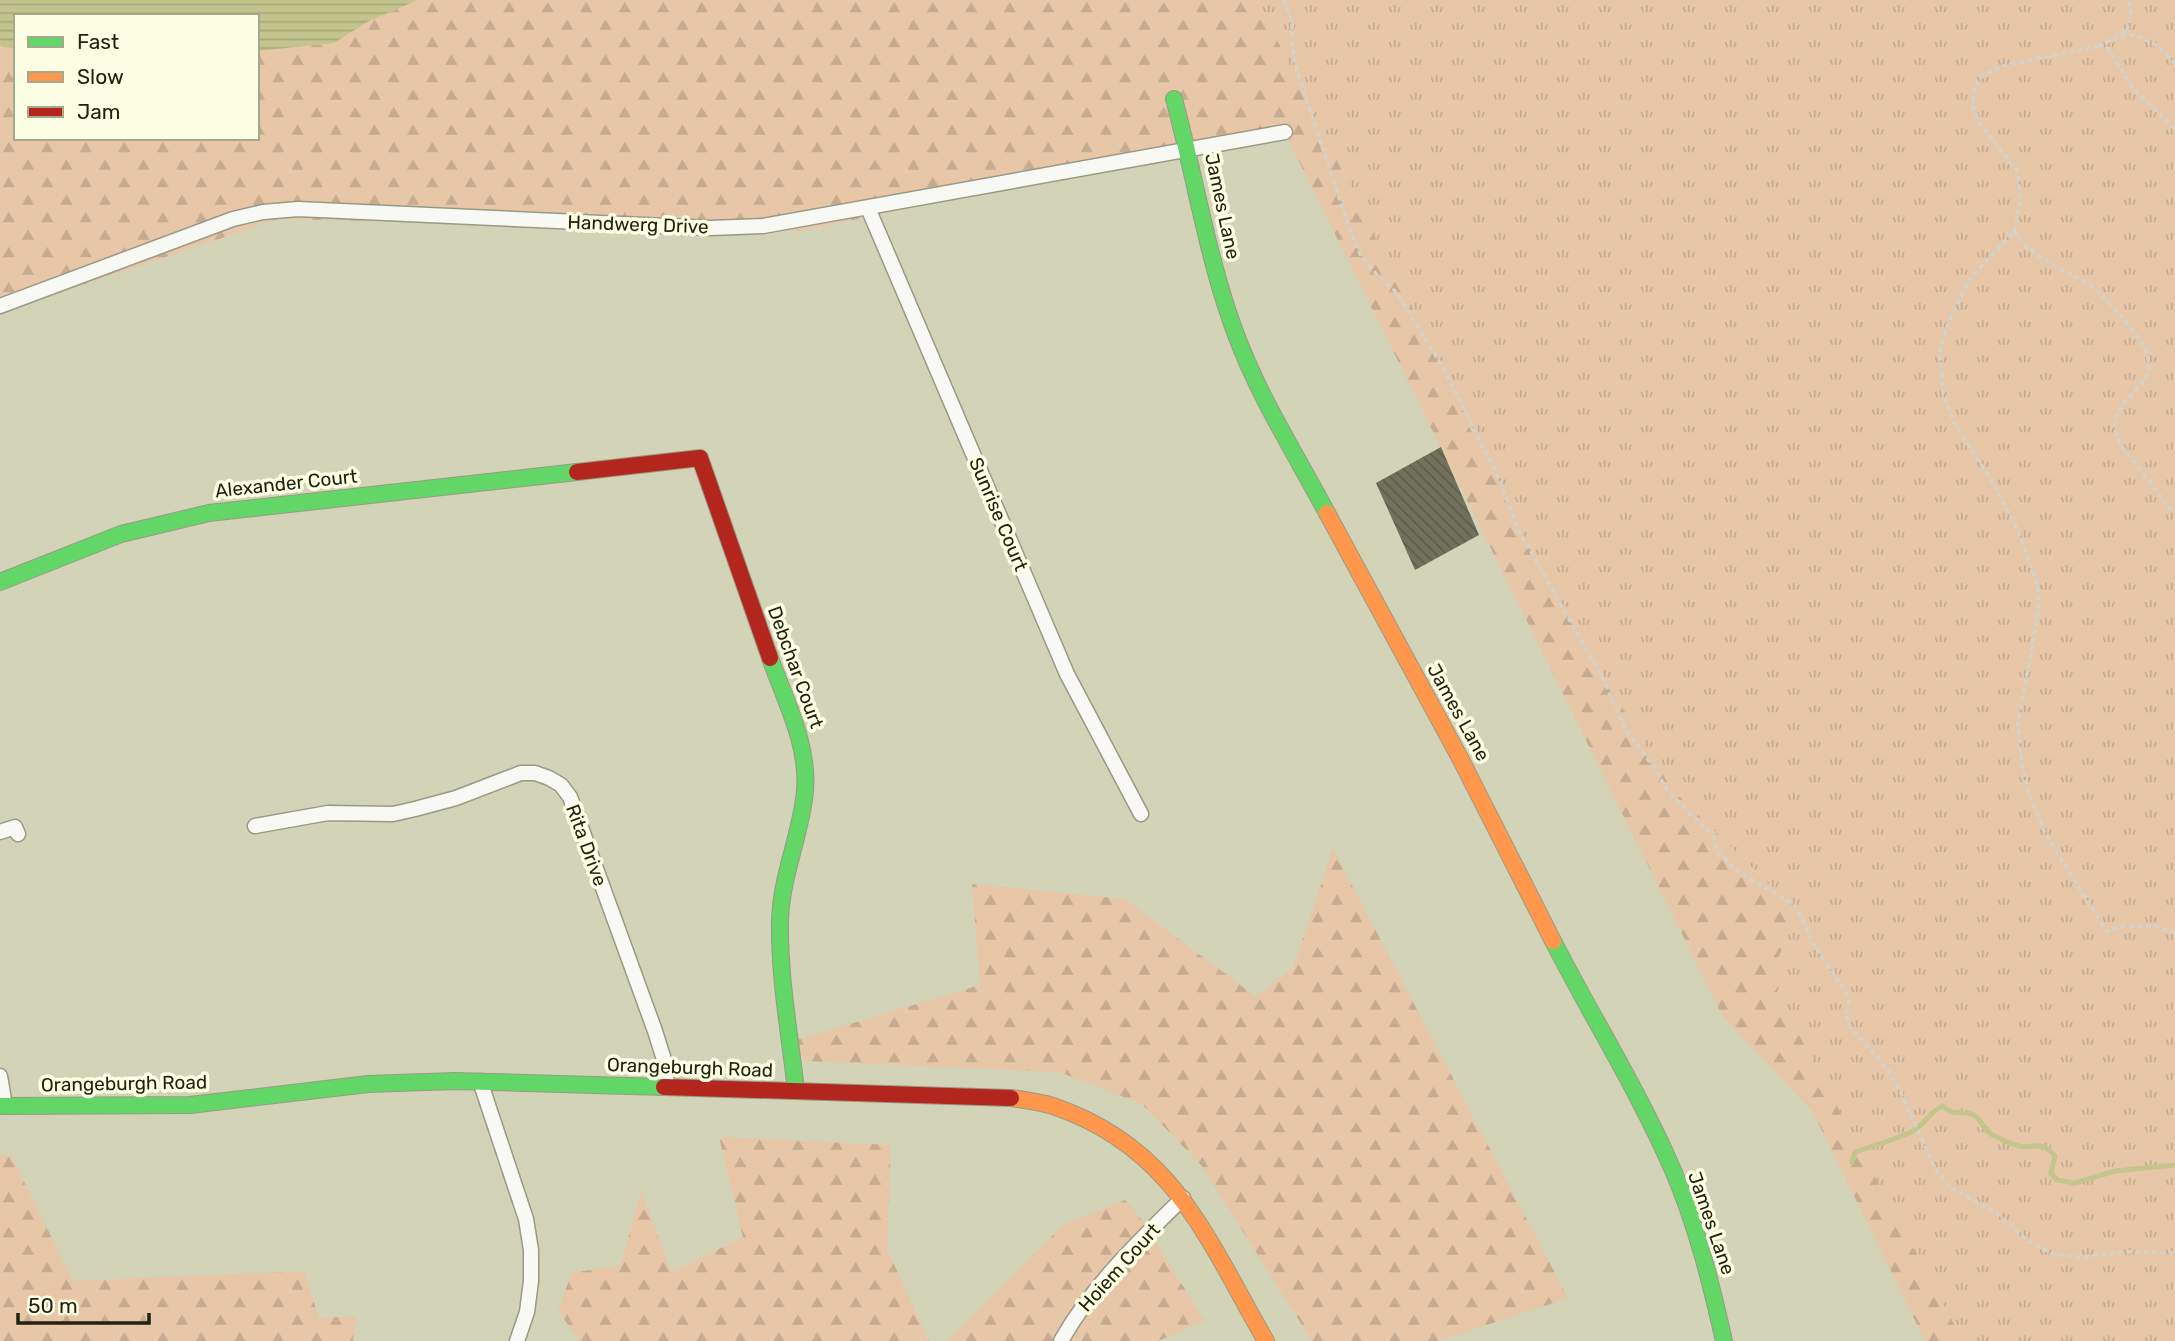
<svg xmlns="http://www.w3.org/2000/svg" width="2175" height="1341" font-family="Rubik,sans-serif">
  <defs>
    <pattern id="grass-tufts" width="24" height="20" patternUnits="userSpaceOnUse" patternTransform="scale(1.75)"><rect width="24" height="20" fill="#e8c7a9"/><path d="M3 7l-1-3M5 7V3M7 7l1-3M15 17l-1-3M17 17v-4M19 17l1-3" fill="none" stroke="#c7ab90"/></pattern>
    <pattern id="forest-firs" width="22" height="20" patternUnits="userSpaceOnUse" patternTransform="scale(1.75)"><rect width="22" height="20" fill="#e8c7a9"/><path d="M5 1l3.5 6h-7zM16 11l3.5 6h-7z" fill="#c7ab90"/></pattern>
    <pattern id="water-rules" width="6" height="5" patternUnits="userSpaceOnUse" patternTransform="scale(1.75)"><rect width="6" height="5" fill="#c4c58e"/><path d="M0 2.5h6" fill="none" stroke="#a8a979"/></pattern>
    <pattern id="building-back-hatch" width="6" height="6" patternUnits="userSpaceOnUse" patternTransform="scale(1.75)"><rect width="6" height="6" fill="#72725c"/><path d="M-1 5l2 2M0 0l6 6M5-1l2 2" fill="none" stroke="#5d5d4a"/></pattern>
  </defs>
  <rect width="100%" height="100%" fill="#d2d3b7"/>
  <!-- grass -->
  <polygon fill="url(#grass-tufts)" points="1259,0 2175,0 2175,1341 1963,1341 1769,979 1798,913 1671,788 1546,581 1272,30"/>
  <!-- forest -->
  <g fill="url(#forest-firs)">
    <polygon points="418,0 1259,0 1272,30 1546,581 1671,788 1798,913 1769,979 1963,1341 1925,1341 1813,1112 1723,1017 1284,131 800,231 278,219 0,313 0,46 16,48 16,138 257,138 257,51 334,43 367,22"/>
    <polygon points="1333,849 1568,1298 1439,1341 1312,1341 1201,1165 1142,1104 1059,1072 804,1061 797,1040 980,985 972,884 1125,899 1255,996 1293,968"/>
    <polygon points="719,1137 891,1145 887,1249 929,1341 579,1341 558,1310 572,1273 621,1265 641,1191 672,1272 743,1237"/>
    <polygon points="0,1155 11,1155 73,1281 304,1271 319,1318 357,1316 353,1341 0,1341"/>
    <polygon points="1125,1200 1137,1213 1205,1321 1158,1341 947,1341 1064,1224"/>
  </g>
  <!-- water -->
  <polygon fill="url(#water-rules)" points="0,0 418,0 367,22 334,43 257,51 257,16 16,16 16,48 0,46"/>
  <g fill="none" stroke-linecap="round" stroke-linejoin="round">
    <!-- stream -->
    <path stroke="#c4c58e" stroke-width="5" d="M1852 1162 1855 1152C1875 1145 1895 1140 1913 1131 1925 1124 1930 1111 1943 1106 1955 1118 1961 1109 1974 1115 1981 1119 1983 1127 1988 1132 1995 1137 2011 1144 2019 1146 2035 1149 2041 1139 2055 1156L2051 1173 2057 1180 2075 1183 2115 1171 2175 1165"/>
  </g>
  <!-- building -->
  <polygon fill="url(#building-back-hatch)" points="1441,447 1479,535 1415,570 1376,483"/>
  <g fill="none" stroke-linecap="round" stroke-linejoin="round">
    <defs>
      <g id="street">
        <polyline points="868,208 1067,674 1141,814"/>
        <polyline points="0,306 233,219 263,212 298,209 710,228 763,226 1285,132"/>
        <polyline points="255,826 328,813 393,814 415,809 456,798 521,773 535,773 549,778 561,785 570,797 655,1031 665,1063 667,1087"/>
        <polyline points="0,832 15,827 18,834"/>
        <polyline points="0,1076 5,1106"/>
        <polyline points="480,1081 526,1219 531,1250 531,1281 527,1312 517,1341"/>
        <path d="M1061 1341C1092 1286 1138 1242 1183 1198"/>
      </g>
      <g id="fast">
        <path d="M1174 99C1195 176 1207 257 1235 332 1258 395 1295 453 1327 513"/>
        <polyline points="0,582 121,534 209,513 577,472"/>
        <path d="M770 658C785 700 809 745 805 791 801 835 781 876 780 921 779 978 790 1035 796 1091"/>
        <path d="M1553 941C1592 1017 1638 1090 1672 1168 1696 1223 1711 1283 1724 1341"/>
        <polyline points="0,1106 190,1105 368,1084 455,1081 664,1087"/>
      </g>
      <g id="slow">
        <polyline points="1327,513 1460,758 1553,941"/>
        <path d="M1011 1098C1025 1100 1040 1102 1053 1106 1174 1147 1207 1239 1266 1341"/>
      </g>
      <g id="jam">
        <polyline points="577,472 700,458 770,658"/>
        <polyline points="664,1087 1011,1098"/>
      </g>
    </defs>
    <!-- street casing -->
    <use href="#street" stroke="#999a84" stroke-width="17"/>
    <!-- fast casing -->
    <use href="#fast" stroke="#999a84" stroke-width="18"/>
    <!-- slow casing -->
    <use href="#slow" stroke="#999a84" stroke-width="18"/>
    <!-- jam casing -->
    <use href="#jam" stroke="#999a84" stroke-width="18"/>
    <!-- path -->
    <g stroke="#d3d3ca" stroke-width="3.5" stroke-dasharray="5 3.5" stroke-linecap="butt">
      <polyline points="1284,0 1292,21 1292,44 1297,71 1349,228 1361,256 1371,269 1397,293 1444,369 1501,483 1518,529 1603,679 1626,731 1656,770 1667,790 1713,836 1718,852 1737,871 1795,905 1805,924 1811,941 1846,992 1849,1001 1846,1015 1851,1028 1888,1070 1900,1091 1935,1169 1949,1187 1994,1211 2029,1242 2056,1255 2084,1257 2125,1252 2175,1253"/>
      <polyline points="2127,31 2131,12 2128,0"/>
      <polyline points="2099,46 2002,66 1983,75 1974,88 1973,106 1980,124 2017,171 2021,198 2014,231 1969,280 1948,324 1940,349 1943,393 1954,423 1990,478 2017,528 2037,583 2039,603 2036,625 2018,722 2022,767 2029,793 2044,831 2106,931 2123,926 2153,926 2175,933"/>
      <path d="M2175 64C2164 51 2148 36 2130 35 2123 35 2115 39 2107 41V47L2133 88 2175 129"/>
      <path d="M2014 231C2031 258 2060 267 2087 283 2099 290 2141 337 2146 351 2162 395 2099 393 2120 444L2175 515"/>
    </g>
    <!-- street -->
    <use href="#street" stroke="#f8f8f4" stroke-width="14"/>
    <!-- fast -->
    <use href="#fast" stroke="#63d668" stroke-width="16"/>
    <!-- slow -->
    <use href="#slow" stroke="#ff974d" stroke-width="16"/>
    <!-- jam -->
    <use href="#jam" stroke="#b3261e" stroke-width="16"/>
    <!-- path-bridge -->
    <polyline stroke="#d3d3ca" stroke-width="3.5" stroke-dasharray="5 3.5" stroke-linecap="butt" points="2099,46 2127,31"/>
  </g>
  <g text-anchor="middle" stroke-width="7" stroke-linejoin="round" paint-order="stroke">
    <!-- street labels -->
    <g font-size="19" fill="#22220e" stroke="#fdffe4">
      <text transform="translate(1223 206) rotate(78)" y="7">James Lane</text>
      <text transform="translate(638 224) rotate(2)" y="7">Handwerg Drive</text>
      <text transform="translate(286 483) rotate(-6)" y="7">Alexander Court</text>
      <text transform="translate(999 514) rotate(67)" y="7">Sunrise Court</text>
      <text transform="translate(796 667) rotate(70)" y="7">Debchar Court</text>
      <text transform="translate(1459 712) rotate(61)" y="7">James Lane</text>
      <text transform="translate(587 845) rotate(70)" y="7">Rita Drive</text>
      <text transform="translate(690 1067) rotate(2)" y="7">Orangeburgh Road</text>
      <text transform="translate(124 1083) rotate(-1)" y="7">Orangeburgh Road</text>
      <text transform="translate(1712 1223) rotate(71)" y="7">James Lane</text>
      <text transform="translate(1119 1267) rotate(-48)" y="7">Hoiem Court</text>
    </g>
  </g>
  <!-- legend -->
  <rect x="14" y="14" width="245" height="126" fill="#fdffe4" stroke="#a5a78e" stroke-width="2"/>
  <rect x="28" y="37" width="35" height="10" fill="#63d668" stroke="#a5a78e" stroke-width="2"/>
  <text x="77" y="49" font-size="21" fill="#22220e">Fast</text>
  <rect x="28" y="72" width="35" height="10" fill="#ff974d" stroke="#a5a78e" stroke-width="2"/>
  <text x="77" y="84" font-size="21" fill="#22220e">Slow</text>
  <rect x="28" y="107" width="35" height="10" fill="#b3261e" stroke="#a5a78e" stroke-width="2"/>
  <text x="77" y="119" font-size="21" fill="#22220e">Jam</text>
  <!-- scale -->
  <path d="M18 1313v10h131v-10" fill="none" stroke="#22220e" stroke-width="3.5"/>
  <text x="28" y="1313" font-size="21" fill="#22220e" stroke="#fdffe4" stroke-width="5" paint-order="stroke">50 m</text>
</svg>
